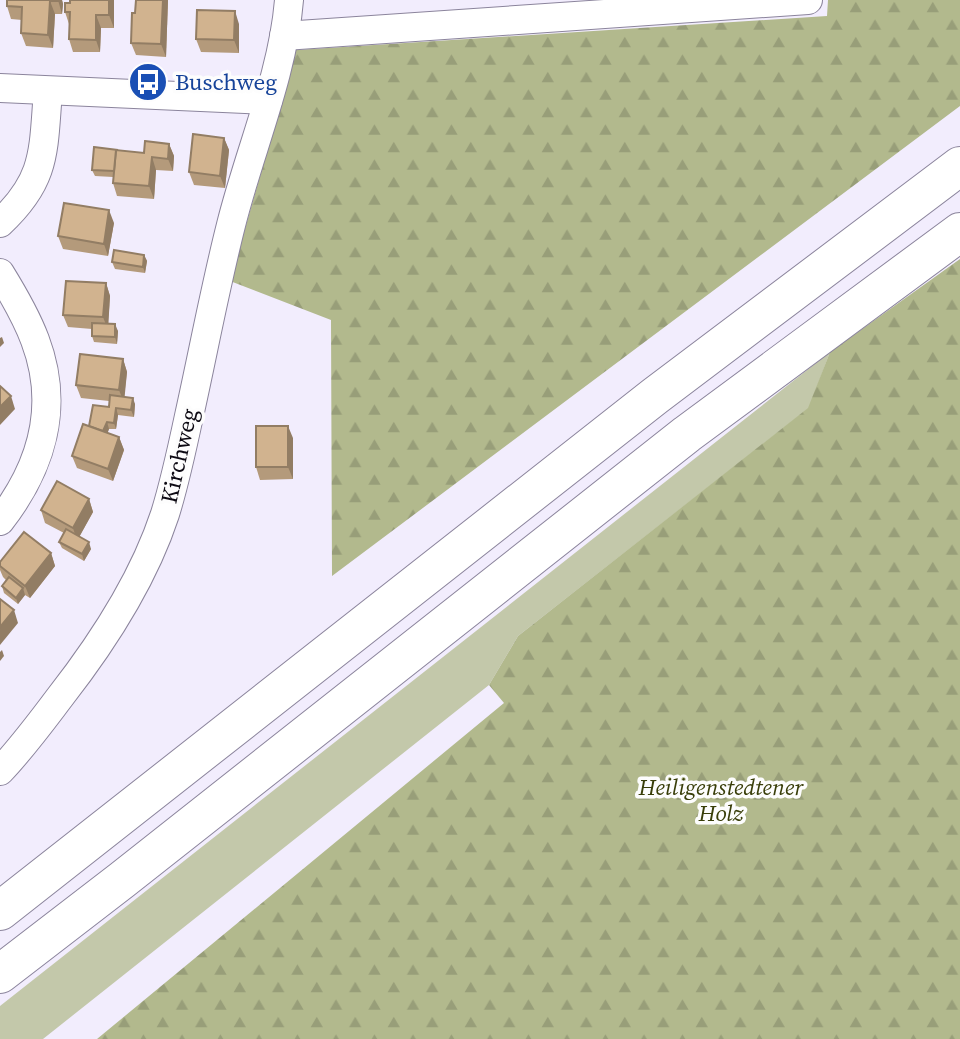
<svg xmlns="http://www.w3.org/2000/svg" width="960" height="1039" font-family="'Source Serif 4',serif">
  <defs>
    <pattern id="forest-firs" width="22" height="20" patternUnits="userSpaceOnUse" patternTransform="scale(1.75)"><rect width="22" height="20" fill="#b2b98d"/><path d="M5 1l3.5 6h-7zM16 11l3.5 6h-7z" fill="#989e79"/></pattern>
  </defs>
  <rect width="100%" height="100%" fill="#f2edfd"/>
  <!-- grass -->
  <polygon fill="#c3c8aa" points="830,352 809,408 518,636 489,685 43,1039 0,1039 0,1006"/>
  <!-- forest -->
  <g fill="url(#forest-firs)">
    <polygon points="828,0 960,0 960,106 332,576 331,320 230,281 296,50 827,16"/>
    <polygon points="960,259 960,1039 97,1039 504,703 489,685 518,636 808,408 830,352"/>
  </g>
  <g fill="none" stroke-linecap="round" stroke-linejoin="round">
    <defs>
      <g id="street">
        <polyline points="284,36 808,0"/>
        <polyline points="0,88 268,100"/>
        <path d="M0 223C47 179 43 151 48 91"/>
        <path d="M0 273C13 294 26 316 35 340 60 406 42 467 0 521"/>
        <path d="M0 771C22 748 41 722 60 697 103 642 143 581 165 514 175 482 182 449 189 416 203 353 215 288 231 225 249 152 283 75 289 0"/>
      </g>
      <g id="highway">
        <polyline points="0,911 655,396 960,166"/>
        <polyline points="0,974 122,880 687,434 960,232"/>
      </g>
    </defs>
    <!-- street casing -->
    <use href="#street" stroke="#8b849c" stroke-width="30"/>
    <!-- highway casing -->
    <use href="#highway" stroke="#8b849c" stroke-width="40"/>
    <!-- street -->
    <use href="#street" stroke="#fff" stroke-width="28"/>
    <!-- highway -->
    <use href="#highway" stroke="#fff" stroke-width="38"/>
  </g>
  <!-- wall -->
  <g fill="#b49a7b">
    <polygon points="62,0 63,4 62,14 55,14 53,48 26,46 21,33 22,20 11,19 7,6"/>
    <polygon points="114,0 114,28 101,28 100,52 73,52 69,39 69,24 65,12"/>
    <polygon points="168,0 166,57 136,55 131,43 135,13"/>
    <polygon points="239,24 239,53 201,52 196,39"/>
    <polygon points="224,138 229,150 225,188 194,185 189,172"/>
    <polygon points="169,144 174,156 173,171 156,170 154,199 117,196 113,183 113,177 95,176 92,170"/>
    <polygon points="114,223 108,256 63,249 58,236"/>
    <polygon points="144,255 147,261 145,273 115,269 112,262"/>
    <polygon points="106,283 110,296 108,324 118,331 117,344 94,342 92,336 92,329 68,327 63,315"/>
    <polygon points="123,359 127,372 124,397 135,404 134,417 118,415 116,429 109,429 107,433 119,437 124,450 113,481 77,468 72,456 89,426 109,407 109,401 81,398 76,385"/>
    <polygon points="293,438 293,479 260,480 256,467"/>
    <polygon points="89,499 93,512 79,537 91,549 84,561 62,548 59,542 64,533 45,523 41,510"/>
    <polygon points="51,553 55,566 30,598 25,595 18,604 4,593 2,586 6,580 3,577 0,570 0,562"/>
  </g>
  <!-- shaded-wall -->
  <g fill="#927d64">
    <polygon points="58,0 62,0 63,4 62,14"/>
    <polygon points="109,0 114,0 114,28 109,15"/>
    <polygon points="163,0 168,0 166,57 161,44"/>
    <polygon points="50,1 55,14 53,48 48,35"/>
    <polygon points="235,11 239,24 239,53 234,40"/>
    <polygon points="96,15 101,28 100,52 96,40"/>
    <polygon points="224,138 229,150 225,188 220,176"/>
    <polygon points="169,144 174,156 173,171 168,159"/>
    <polygon points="152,157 156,170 154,199 149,186"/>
    <polygon points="109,210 114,223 108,256 104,244"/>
    <polygon points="144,255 147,261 145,273 143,267"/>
    <polygon points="106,283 110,296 108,330 103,317"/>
    <polygon points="115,324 118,331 117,344 115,337"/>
    <polygon points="2,337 4,343 0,347 0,338"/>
    <polygon points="123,359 127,372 124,403 119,390"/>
    <polygon points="11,396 15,409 0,425 0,407"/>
    <polygon points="133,398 135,404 134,417 131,410"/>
    <polygon points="116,408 118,415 116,429 114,423"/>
    <polygon points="107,422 109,429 104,443 101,436"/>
    <polygon points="288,426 293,438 293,479 288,467"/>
    <polygon points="119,437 124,450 113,481 108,469"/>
    <polygon points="89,499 93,512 77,541 73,528"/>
    <polygon points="89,542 91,549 84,561 82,554"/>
    <polygon points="51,553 55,566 30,598 25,586"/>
    <polygon points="23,588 25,595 18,604 16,598"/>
    <polygon points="14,610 18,623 0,645 0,627"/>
    <polygon points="2,650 4,656 0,661 0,652"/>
  </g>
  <!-- building -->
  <g fill="#d1b38f" stroke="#927d64" stroke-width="2">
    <polygon points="7,0 58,0 58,1 50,1 48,35 21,33 22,7 7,6"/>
    <polygon points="70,0 109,0 109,15 96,15 96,40 69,39 70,12 65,12 65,3 70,3"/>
    <polygon points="136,0 163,0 161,44 131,43 132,13 135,13"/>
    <polygon points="197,10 235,11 234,40 196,39"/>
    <polygon points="193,134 224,138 220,176 189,172"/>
    <polygon points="145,141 169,144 168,159 152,157 149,186 113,183 116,150 144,153"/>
    <polygon points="94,147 118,150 116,150 114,171 92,170"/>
    <polygon points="64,203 109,210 104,244 58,236"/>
    <polygon points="114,250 144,255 143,267 112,262"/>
    <polygon points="66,281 106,283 103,317 63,315"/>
    <polygon points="92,323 115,324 115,337 92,336"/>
    <polygon points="80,354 123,359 119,390 76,385"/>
    <polygon points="0,386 11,396 0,407"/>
    <polygon points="110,395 133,398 131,410 116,408 114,423 107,422 103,431 89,426 93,405 109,407"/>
    <polygon points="83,424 119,437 108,469 72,456"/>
    <rect x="256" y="426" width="32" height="41"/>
    <polygon points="57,481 89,499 73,528 41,510"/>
    <polygon points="66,529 89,542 82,554 59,542"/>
    <polygon points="24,532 51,553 25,586 0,566 0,562"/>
    <polygon points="9,577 23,588 16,598 2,586"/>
    <polygon points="0,599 14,610 0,627"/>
  </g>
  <!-- icons -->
  <defs>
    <symbol id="bus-disc" viewBox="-11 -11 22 22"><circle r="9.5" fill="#1a4fb4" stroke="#fdfdfd"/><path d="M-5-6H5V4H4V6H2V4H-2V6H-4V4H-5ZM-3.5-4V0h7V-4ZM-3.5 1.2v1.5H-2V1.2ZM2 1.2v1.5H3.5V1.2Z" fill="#fff"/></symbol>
  </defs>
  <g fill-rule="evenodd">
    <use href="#bus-disc" x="126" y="60" width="44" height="44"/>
  </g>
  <g text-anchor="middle" stroke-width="7" stroke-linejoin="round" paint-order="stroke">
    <!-- transit labels -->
    <g font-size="23" fill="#164399" stroke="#fdfdfd" text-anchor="start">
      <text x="175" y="90">Buschweg</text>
    </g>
    <!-- street labels -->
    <g font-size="23" fill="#0d0a13" stroke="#fdfdfd">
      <text transform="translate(179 456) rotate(-77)" y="8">Kirchweg</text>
    </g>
    <!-- park labels -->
    <g font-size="23" font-style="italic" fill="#393e09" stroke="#fdfdfd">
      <text x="721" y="795">Heiligenstedtener<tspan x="721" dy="26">Holz</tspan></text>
    </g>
  </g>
</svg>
